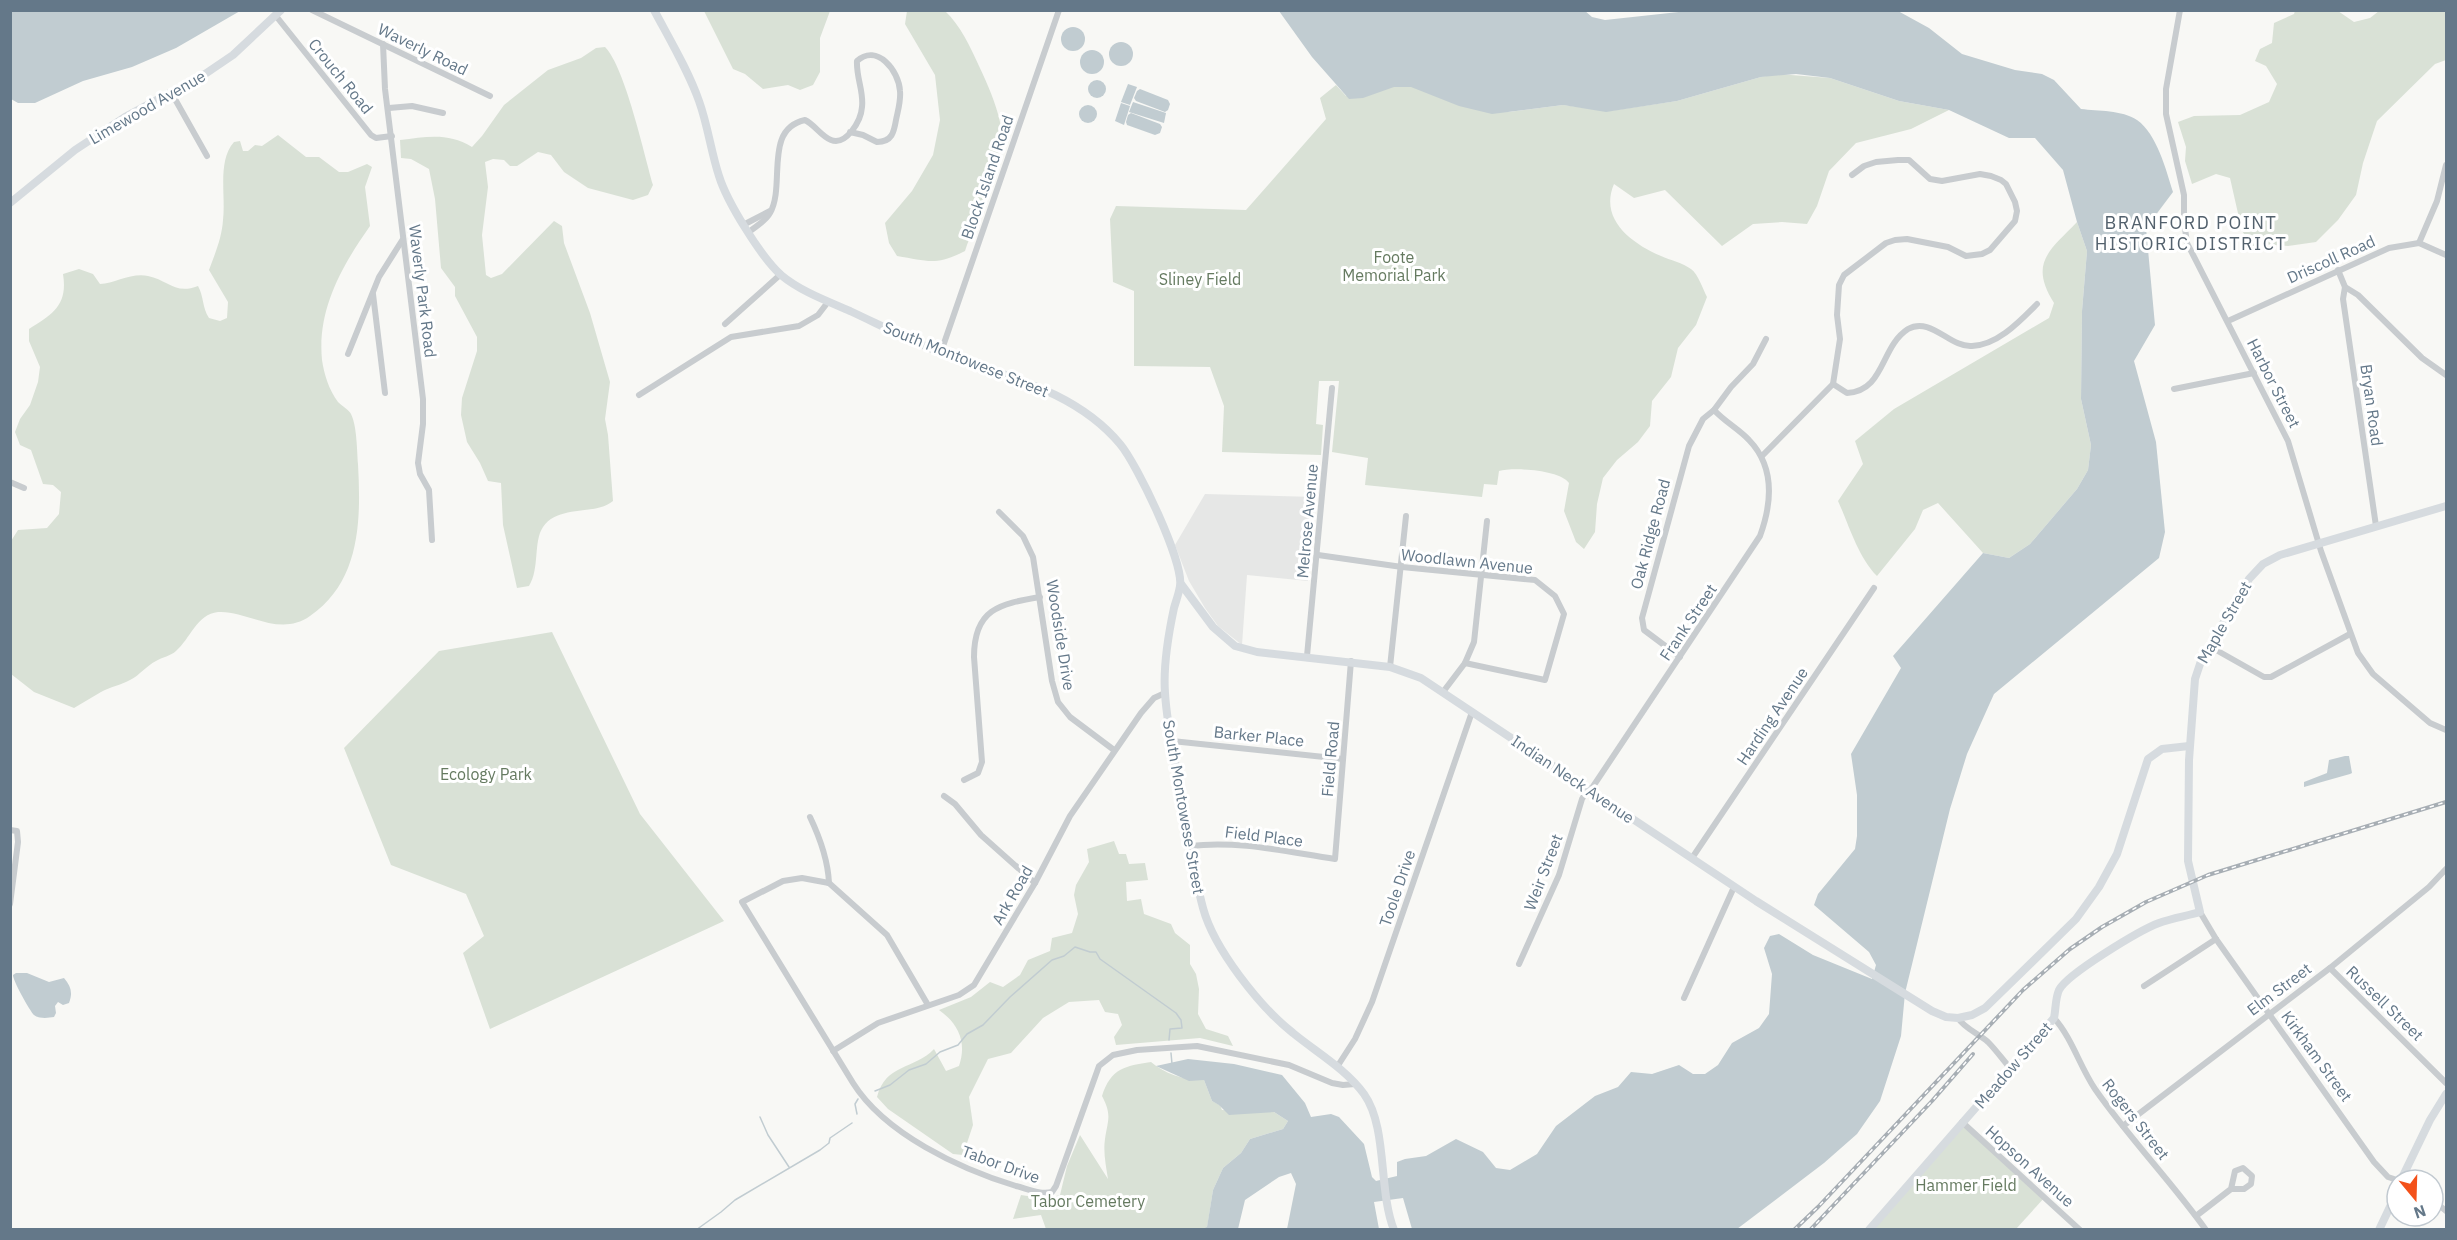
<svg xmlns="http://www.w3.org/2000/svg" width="2457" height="1240" font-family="'IBM Plex Sans',sans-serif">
  <rect width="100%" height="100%" fill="#f8f8f5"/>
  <!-- built -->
  <polygon fill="#e6e7e6" points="1205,494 1315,497 1308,581 1247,575 1242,645 1218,626 1205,608 1189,581 1175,545"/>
  <!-- green -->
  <g fill="#d9e1d6">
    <polygon points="704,11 830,11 820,38 820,72 813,85 800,90 788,85 763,89 745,74 733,69"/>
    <path d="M907 11H945C960 25 970 46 979 66 987 83 996 103 1000 122 1006 158 977 216 965 251 936 266 928 261 897 256L889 243 885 223 912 191 933 155 940 120 935 75 905 24Z"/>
    <polygon points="2295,11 2338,11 2354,22 2370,18 2379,11 2446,11 2446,60 2435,64 2377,121 2363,163 2356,195 2338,220 2316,242 2288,246 2261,244 2253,246 2242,231 2230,178 2216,174 2192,184 2185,161 2186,147 2178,122 2194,116 2240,115 2269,102 2277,84 2266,66 2255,61 2260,49 2272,43 2274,23 2294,14"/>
    <path d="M605 47C625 67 644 154 653 185L648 195 633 200 588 188 564 172 551 155 538 152 517 166H510L504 160 493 159 485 162 488 187 482 235 486 275 491 278 502 274 554 221 562 226 564 243 590 313 610 382 605 419 608 435 613 501C595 516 559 504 543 527 533 542 540 568 529 586L517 588 503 525 501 483 488 481 480 463 467 442 461 415 462 398 477 351V337L455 296V287L441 268 435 199 429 169 411 159 401 158 400 140C426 137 448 132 472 147L482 136 504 105 548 70 581 58 596 48Z"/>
    <path d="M1778 74 1830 78 1899 101 1949 110 1911 129 1856 143 1829 171 1817 206 1807 224 1782 222 1753 224 1722 246 1665 190 1634 198 1614 184C1599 219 1631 243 1661 256 1670 260 1683 263 1691 269 1698 274 1703 289 1707 297L1696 325 1678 348 1671 377 1652 401 1650 426 1638 442 1617 460 1603 478 1597 504 1595 532 1584 549 1576 542 1564 511 1569 483C1560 470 1514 467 1499 471L1497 485 1484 484 1482 497 1365 485 1368 458 1332 452 1339 381H1319L1316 424 1323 425 1321 455 1222 452 1224 406 1210 367 1134 366V291L1113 282 1110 219 1116 206 1246 210 1326 119 1320 98 1336 85 1346 96 1397 75 1509 112 1563 105 1609 111 1677 101 1761 77Z"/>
    <path d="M278 135 306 157H319L339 172H348L367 164 372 167 365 187 370 226C342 266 317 309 322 360 324 374 329 390 338 402 342 406 349 410 351 414 357 426 357 451 358 464 361 519 361 581 310 616 279 638 247 610 218 612 197 614 190 639 176 651 171 656 162 657 156 661 146 666 140 675 130 680 121 685 110 687 101 692 92 697 83 703 74 708L34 692 11 674V541L18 530 47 528 59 514 61 492 53 485 43 484 31 450 20 445 15 432 20 419 30 405 38 382 40 367 29 341V329C53 314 68 305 63 274L79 269 93 274 100 284C115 283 133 272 148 276 168 280 175 295 198 286 204 297 202 307 209 318L220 321 227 318 228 302 209 270C215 254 222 237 223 220 226 196 217 161 234 142L240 141 243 151H248L255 145 262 146Z"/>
    <path d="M2077 222 2087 251 2082 311 2081 399 2091 445 2088 470 2077 489 2030 544 2009 558 1983 553 1938 503 1923 510 1915 529 1877 576C1858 557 1849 525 1838 501L1863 464 1855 441 1894 409 2049 318 2054 303C2029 263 2049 251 2077 222Z"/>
    <polygon points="552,632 640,814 724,921 490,1029 463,953 484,936 466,894 391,865 344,748 439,651"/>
    <path d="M1114 841 1119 854H1126L1129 864 1145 863 1148 880 1126 882 1127 901 1141 899 1144 914 1171 924 1175 933 1190 945V964L1196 974 1199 989 1198 1014 1206 1029 1228 1036 1233 1046 1200 1038 1116 1045 1114 1037 1122 1025 1118 1014 1105 1012 1099 1000 1069 1002 1043 1018 1011 1053 988 1059 969 1097 973 1125 963 1155 953 1154 888 1109 877 1097C886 1063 914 1070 934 1049L946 1071 959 1066C967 1043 959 1024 939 1010L971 997 990 982 1003 987 1020 975 1028 960 1050 951 1052 938 1072 933 1078 914 1074 895 1076 885 1089 862 1087 849Z"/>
    <path d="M1151 1062C1165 1074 1186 1081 1204 1080L1212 1101 1220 1105 1222 1110 1274 1112 1288 1121 1283 1129 1250 1139 1241 1153 1223 1168 1213 1190 1207 1228 1203 1229H1046L1041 1215 1013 1219 1021 1195 1046 1199 1060 1195 1067 1166 1080 1135 1108 1179C1106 1166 1103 1152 1105 1139 1108 1119 1112 1115 1102 1096 1111 1068 1125 1066 1151 1062Z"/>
    <polygon points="1962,1122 2045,1197 2016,1229 1869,1230"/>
  </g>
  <!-- water -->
  <g fill="#c1ccd1">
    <path d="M1584 10 1592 17 1605 20 1697 10 1898 11 1929 28 1962 54 2015 70 2042 74 2054 80 2081 109C2098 111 2122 110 2137 120 2157 134 2166 170 2173 192L2146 228 2155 325 2134 361 2156 442 2165 532 2159 558 1994 694 1967 754 1950 809 1905 993 1901 1036 1880 1101 1857 1134 1824 1163 1737 1229H1412L1403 1198 1374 1202 1379 1229H1287L1296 1184 1291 1173 1279 1177 1245 1200 1238 1229H1203L1207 1227 1213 1190 1223 1168 1241 1153 1250 1139 1283 1129 1288 1121 1274 1112 1229 1115 1219 1105 1212 1101 1204 1080 1189 1081 1156 1066 1188 1059 1234 1064 1282 1075 1305 1103 1311 1117 1331 1114 1339 1117 1364 1144 1372 1177 1376 1181 1397 1176V1162L1405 1159 1426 1156 1456 1139 1483 1152 1496 1168 1510 1170 1537 1154 1556 1126 1595 1096 1618 1087 1631 1072 1652 1074 1679 1065 1693 1074H1705L1718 1065 1732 1043 1759 1028 1769 1014 1772 974 1764 948 1770 936 1779 934 1813 955 1872 979 1876 965 1869 952 1814 905 1818 894 1855 849 1857 836V795L1851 754 1901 668 1893 656 1983 553 2009 558 2030 544 2077 489 2088 470 2091 445 2081 399 2082 311 2087 251 2077 222 2063 170 2035 138H2009L1949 110 1899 101 1830 78 1796 74 1761 77 1677 101 1606 112 1563 105 1492 114 1459 106 1411 87H1394L1363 98 1349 99 1312 57 1279 11Z"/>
    <polygon points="10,11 11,10 240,11 176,48 132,67 83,81 35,103 18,103 11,99"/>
    <circle cx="1073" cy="39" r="12"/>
    <circle cx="1121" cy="54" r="12"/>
    <circle cx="1092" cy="62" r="12"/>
    <circle cx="1097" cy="89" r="9"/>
    <polygon points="1128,84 1137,87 1130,105 1121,102"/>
    <polygon points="1140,89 1168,100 1170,104 1168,110 1165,112 1136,101 1134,98 1137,91"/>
    <polygon points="1133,102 1166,113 1164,123 1129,112"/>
    <polygon points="1121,103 1130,106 1124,125 1115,121"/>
    <circle cx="1088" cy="114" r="9"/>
    <polygon points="1131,113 1160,124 1162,127 1160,133 1155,135 1127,125 1126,122 1128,115"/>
    <polygon points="2345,756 2349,756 2352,773 2350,774 2304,787 2304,782 2327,773 2329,760"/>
    <path d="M16 973H27L49 982 64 978C71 986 73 993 69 1003L63 1005 58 1002 55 1006 56 1013 54 1017C48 1018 39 1019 34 1015 30 1011 13 981 13 975Z"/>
  </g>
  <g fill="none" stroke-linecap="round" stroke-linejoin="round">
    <!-- stream -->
    <g stroke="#c1ccd1" stroke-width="1.5">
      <polyline points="1171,1053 1172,1064"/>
      <polyline points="875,1091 890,1085 909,1070 926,1064 940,1052 958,1045 967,1034 983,1025 1010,997 1052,960 1064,956 1075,947 1090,952 1096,952 1100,959 1176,1013 1181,1020 1182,1028 1170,1029 1169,1040"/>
      <polyline points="857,1114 855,1104 858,1099"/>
      <polyline points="760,1117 768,1135 789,1167"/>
      <polyline points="696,1230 721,1212 735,1200 820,1150 829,1143 830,1138 852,1123"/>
    </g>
    <!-- street -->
    <g stroke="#c8cccf" stroke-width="6">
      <polyline points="312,10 490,96"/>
      <polyline points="2180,10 2166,89 2166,114 2184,195 2184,221 2187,243 2288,441 2321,551 2358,653 2373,674 2430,723 2446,730"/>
      <polyline points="276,16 371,135 376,138 392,136"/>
      <polyline points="383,44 385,89 423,399 423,424 418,463 420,474 429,490 432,540"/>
      <polyline points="171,92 207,156"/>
      <polyline points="389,108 412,106 443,113"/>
      <polyline points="745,224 770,211"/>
      <path d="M749 232C756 226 766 221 770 213 786 185 763 129 805 120 815 125 821 136 831 140 846 146 861 121 862 107 864 92 856 77 857 61 877 43 899 71 900 91 901 101 898 110 896 120 894 132 892 142 877 142L863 135 850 132"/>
      <polyline points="2419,243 2437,201 2446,165"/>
      <polyline points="2338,270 2345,287 2358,295 2422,358 2446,375"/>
      <polyline points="2345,287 2343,299 2376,526"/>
      <polyline points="373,294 385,393"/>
      <polyline points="2228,321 2389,248 2419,243 2446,255"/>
      <polyline points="725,324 781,274"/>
      <polyline points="941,352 1059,10"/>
      <polyline points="348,354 379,277 403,239"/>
      <path d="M1833 384 1847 393C1885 391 1880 347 1908 329 1931 316 1950 348 1972 346 1998 345 2020 321 2037 304"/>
      <polyline points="2174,389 2254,373"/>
      <polyline points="639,395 731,337 799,326 818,315 828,302"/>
      <polyline points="1762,456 1833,384 1840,339 1837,315 1839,285 1844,275 1886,243 1895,240 1907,239 1948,247 1966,256 1982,254 1990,250 2015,221 2017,211 2015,202 2006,184 2001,180 1991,176 1980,174 1942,181 1930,179 1909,160 1898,160 1876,162 1864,166 1852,175"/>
      <polyline points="10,482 24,488"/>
      <polyline points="999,512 1023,536 1033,557 1052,681 1058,702 1070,717 1114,750"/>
      <polyline points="1318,555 1402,567 1535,580 1555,596 1564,614 1545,680 1465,663"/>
      <polyline points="2209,646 2264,677 2271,677 2350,634"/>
      <polyline points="1307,656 1332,388"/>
      <polyline points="1680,657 1644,630 1642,618 1689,446 1703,419 1714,410"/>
      <polyline points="1390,667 1406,516"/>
      <polyline points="1443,692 1465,663 1474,642 1487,521"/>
      <polyline points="1172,741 1343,759"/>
      <path d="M964 780 978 773 982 762 974 657C974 609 999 604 1040 597"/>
      <path d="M1590 791 1760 536C1772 503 1775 467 1749 440 1739 429 1725 422 1714 410L1731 387 1753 364 1766 339"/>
      <polyline points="944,796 955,804 981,835 1035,883"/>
      <path d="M810 817C820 838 828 860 829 883"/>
      <polyline points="10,830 17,831 18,842 10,904"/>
      <path d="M1190 846C1238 840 1287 852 1335 859L1351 661"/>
      <polyline points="1692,858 1874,588"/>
      <polyline points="2200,912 2216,939 2374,1162 2388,1177 2397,1180"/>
      <polyline points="1519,964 1559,875 1582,799 1588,789"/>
      <polyline points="2330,968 2446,1083"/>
      <polyline points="2144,986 2216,939"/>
      <polyline points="1684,998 1734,887"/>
      <path d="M928 1005 887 935 829 883 802 878 783 881 742 902 853 1083C885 1134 960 1169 1016 1186 1028 1189 1040 1195 1052 1192L1056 1186 1099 1066 1113 1055 1137 1050 1197 1046 1289 1065 1332 1083 1343 1085 1355 1084"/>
      <path d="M1958 1018C1964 1028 1979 1034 1988 1042 1996 1050 2003 1060 2010 1068"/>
      <path d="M2054 1018C2072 1038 2080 1067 2095 1089 2129 1138 2171 1181 2206 1230"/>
      <polyline points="833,1051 878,1023 959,995 974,985 1035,883 1070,816 1141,713 1154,698 1165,693"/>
      <polyline points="1337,1067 1355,1039 1372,1002 1472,712"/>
      <polyline points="1962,1122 2080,1230"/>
      <polyline points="2123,1126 2330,968 2429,887 2446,869"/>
      <polyline points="2433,1200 2446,1211"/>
      <polyline points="2196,1216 2231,1189 2235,1171 2243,1168 2252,1176 2251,1184 2244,1189 2231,1189"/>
    </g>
    <!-- secondary -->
    <g stroke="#d6dbdf" stroke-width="8">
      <path d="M654 10C670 40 688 70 699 101 708 126 711 152 719 176 727 202 761 257 781 275 800 291 827 301 850 311 880 325 911 341 942 353 1004 376 1075 390 1120 444 1137 464 1184 562 1180 586 1179 593 1176 601 1174 608 1168 636 1163 665 1165 693 1167 727 1175 760 1181 793 1188 831 1193 871 1203 908 1214 949 1260 1007 1293 1033 1316 1052 1346 1069 1364 1094 1388 1128 1378 1190 1394 1230"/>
      <polyline points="10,203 75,150 125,117 205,74 233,55 281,10"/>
      <polyline points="1181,584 1213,627 1235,646 1257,652 1390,667 1421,678 1756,901 1932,1011 1946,1017 1958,1018 1972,1015 1985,1008 2076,919 2099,887 2117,854 2148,759 2162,749 2189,746"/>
      <polyline points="2401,1180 2430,1120 2446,1094"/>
      <path d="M1869 1230 2054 1018C2056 1009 2055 999 2059 990 2067 974 2140 930 2159 923 2172 918 2187 916 2200 912L2188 861 2189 760 2195 679 2201 661 2249 579 2263 564 2280 555 2446 506"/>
      <polyline points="2379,1230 2397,1192"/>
    </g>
    <defs>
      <g id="rail">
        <polyline points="1794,1230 1818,1207 2023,990 2070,949 2102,927 2146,902 2208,875 2446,802"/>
        <polyline points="1810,1230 1932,1101 1973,1054"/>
      </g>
    </defs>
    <!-- rail casing -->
    <use href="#rail" stroke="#a7aeb4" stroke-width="4"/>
    <!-- rail -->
    <use href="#rail" stroke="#fff" stroke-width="1.5" stroke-dasharray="4.5" stroke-linecap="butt"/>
  </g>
  <g text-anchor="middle" stroke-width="6" stroke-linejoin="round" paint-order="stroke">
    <!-- street labels -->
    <g font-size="16" fill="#647889" stroke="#fff">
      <text transform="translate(423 49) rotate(26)" y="6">Waverly Road</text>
      <text transform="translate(341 76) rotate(51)" y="6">Crouch Road</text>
      <text transform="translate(147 107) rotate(-30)" y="6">Limewood Avenue</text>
      <text transform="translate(987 177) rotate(-71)" y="6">Block Island Road</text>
      <text transform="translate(2331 259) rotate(-24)" y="6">Driscoll Road</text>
      <text transform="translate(423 291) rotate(83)" y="6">Waverly Park Road</text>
      <text transform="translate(966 359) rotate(22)" y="6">South Montowese Street</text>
      <text transform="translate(2274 383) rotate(63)" y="6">Harbor Street</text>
      <text transform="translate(2372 405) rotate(82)" y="6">Bryan Road</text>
      <text transform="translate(1307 521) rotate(-85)" y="6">Melrose Avenue</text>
      <text transform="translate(1650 534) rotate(-75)" y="6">Oak Ridge Road</text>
      <text transform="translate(1467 561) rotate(6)" y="6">Woodlawn Avenue</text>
      <text transform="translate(1688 622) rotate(-56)" y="6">Frank Street</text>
      <text transform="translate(2224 622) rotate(-60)" y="6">Maple Street</text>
      <text transform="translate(1061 635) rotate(81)" y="6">Woodside Drive</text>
      <text transform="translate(1772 716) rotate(-56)" y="6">Harding Avenue</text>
      <text transform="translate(1259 736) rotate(6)" y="6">Barker Place</text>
      <text transform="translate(1330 759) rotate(-85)" y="6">Field Road</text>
      <text transform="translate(1573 779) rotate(34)" y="6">Indian Neck Avenue</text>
      <text transform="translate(1184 807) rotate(80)" y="6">South Montowese Street</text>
      <text transform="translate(1264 836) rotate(7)" y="6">Field Place</text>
      <text transform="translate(1543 872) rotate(-69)" y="6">Weir Street</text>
      <text transform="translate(1397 888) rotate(-71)" y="6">Toole Drive</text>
      <text transform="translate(1012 895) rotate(-60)" y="6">Ark Road</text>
      <text transform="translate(2279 989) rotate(-37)" y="6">Elm Street</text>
      <text transform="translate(2385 1003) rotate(44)" y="6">Russell Street</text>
      <text transform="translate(2317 1056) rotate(54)" y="6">Kirkham Street</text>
      <text transform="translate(2013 1065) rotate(-49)" y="6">Meadow Street</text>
      <text transform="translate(2136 1119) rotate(52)" y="6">Rogers Street</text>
      <text transform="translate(1001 1164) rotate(20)" y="6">Tabor Drive</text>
      <text transform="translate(2030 1166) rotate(42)" y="6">Hopson Avenue</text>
    </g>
    <!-- park labels -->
    <g font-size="16" fill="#657a60" stroke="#fff">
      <text x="1394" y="263">Foote<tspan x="1394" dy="18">Memorial Park</tspan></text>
      <text x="1200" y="285">Sliney Field</text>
      <text x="486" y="780">Ecology Park</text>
      <text x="1966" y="1191">Hammer Field</text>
      <text x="1088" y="1207">Tabor Cemetery</text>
    </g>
    <!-- neighbourhood labels -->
    <g font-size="18" letter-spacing="1.5" fill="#53616d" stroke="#fff">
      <text x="2191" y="229">BRANFORD POINT<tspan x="2191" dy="21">HISTORIC DISTRICT</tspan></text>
    </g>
  </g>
  <!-- border -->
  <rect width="2457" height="1240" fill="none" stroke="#647889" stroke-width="24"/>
  <!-- north arrow -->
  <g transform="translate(2415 1198) rotate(161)"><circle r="28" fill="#ffffff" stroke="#c1c9d0" stroke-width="1.5"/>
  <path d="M0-4.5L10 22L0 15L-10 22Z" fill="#f3511a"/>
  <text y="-9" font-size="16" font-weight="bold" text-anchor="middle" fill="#647889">N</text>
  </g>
</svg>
